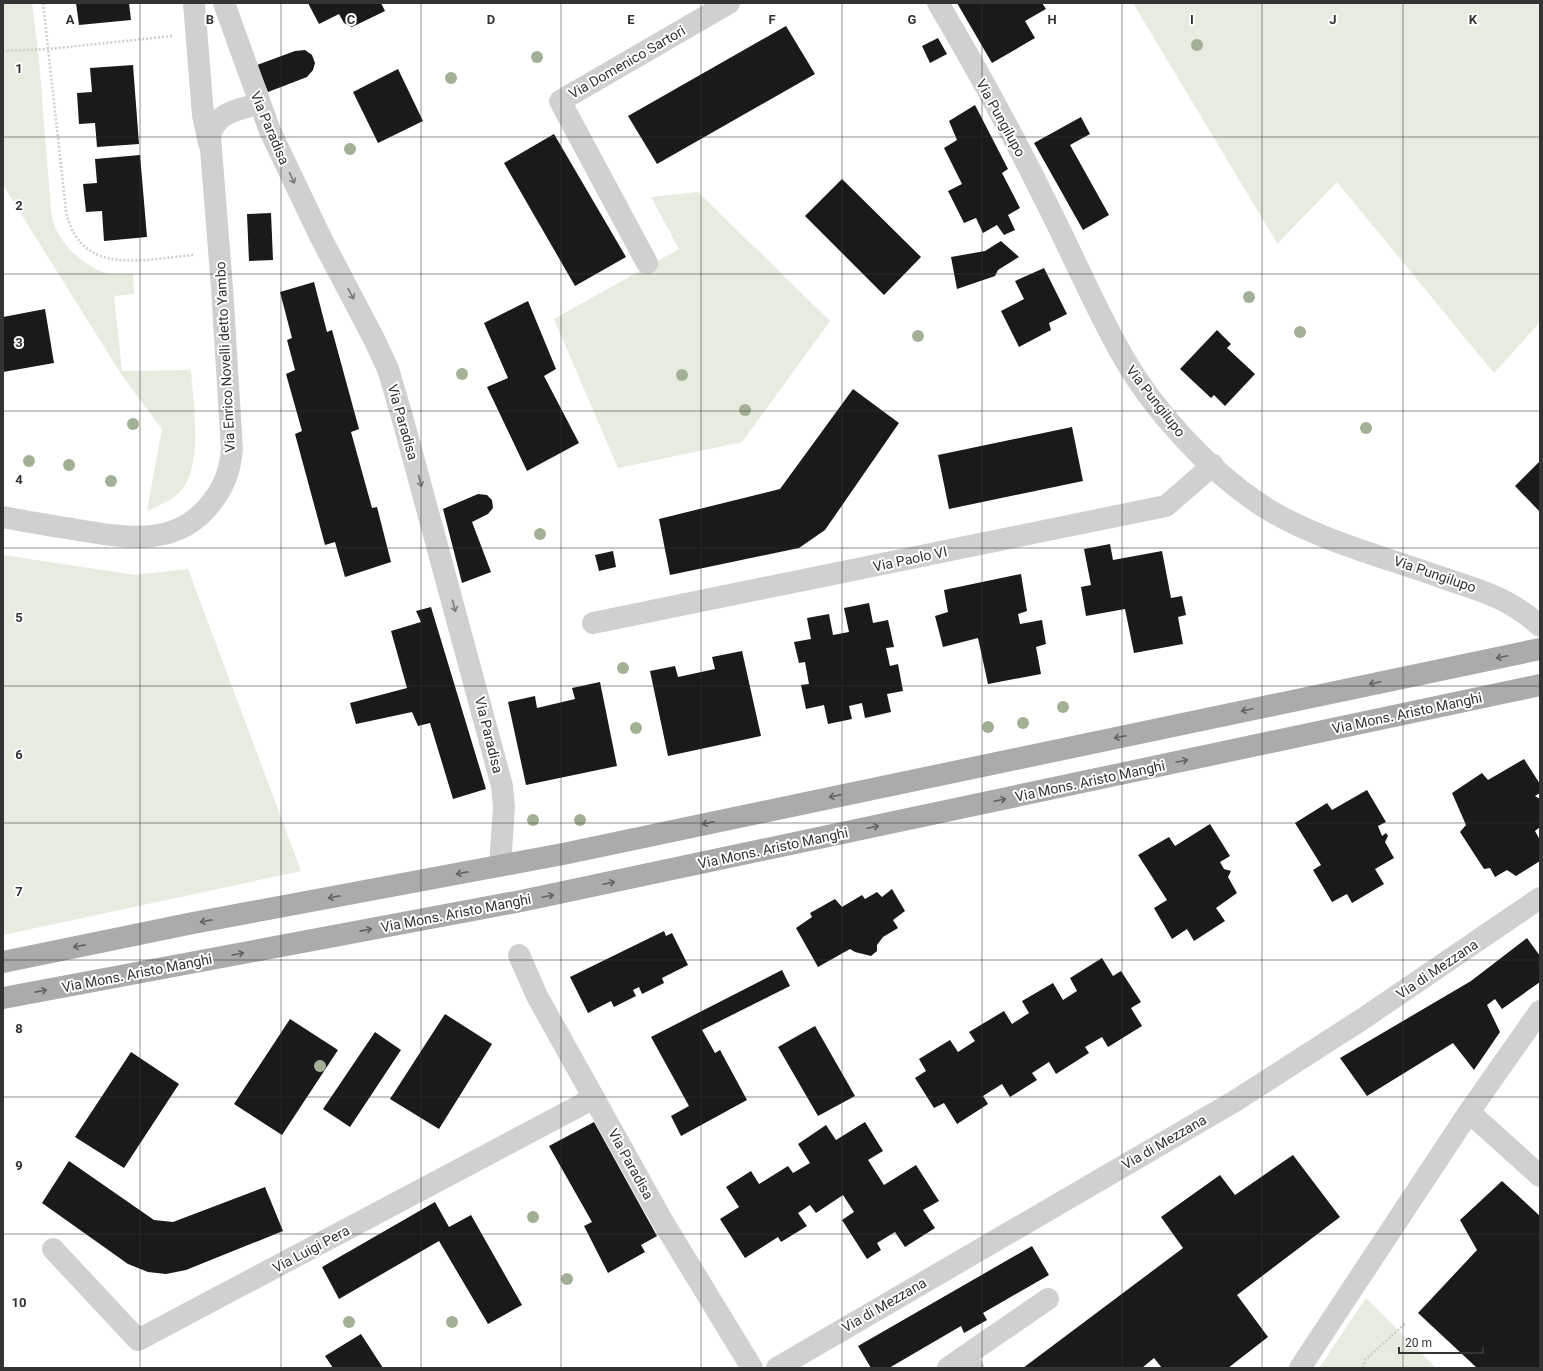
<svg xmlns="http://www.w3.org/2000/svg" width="1543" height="1371" font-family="Roboto,sans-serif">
  <rect width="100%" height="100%" fill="#fff"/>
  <!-- green -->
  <g fill="#e6ecdf">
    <path d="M3 3H32L39 60 51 211C52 216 53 222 55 227 63 247 88 270 111 274 118 275 126 274 133 274L134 294 114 296 122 371 191 370C193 402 203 461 183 488 174 500 160 505 147 511L162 429 123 377 3 185Z"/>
    <polygon points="1133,3 1540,3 1540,322 1494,373 1337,182 1275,246 1277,243"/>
    <polygon points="698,192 830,321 742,442 618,468 554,319 679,249 651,197"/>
    <polygon points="3,555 135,575 188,569 301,871 3,935"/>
    <polygon points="1366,1298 1436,1368 1319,1368"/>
  </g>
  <!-- building -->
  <g fill="#1a1a1a">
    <polygon points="76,3 129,3 131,20 79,25"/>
    <polygon points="308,3 381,3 385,11 352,27 344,23 339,14 319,24"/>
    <polygon points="957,3 1042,3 1046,9 1025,21 1035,38 992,63"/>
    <polygon points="786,26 815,74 657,164 628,116"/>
    <polygon points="938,38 947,54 930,63 922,46"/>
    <polygon points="305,50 312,55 315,63 313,70 307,77 268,92 257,65 295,51"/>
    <polygon points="133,65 139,144 97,147 95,123 79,124 77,93 92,92 90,68"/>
    <polygon points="398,69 423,121 378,143 353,92"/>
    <polygon points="975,105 1008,169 1002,173 1020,208 1008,215 1015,230 1004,235 997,225 983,233 976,218 964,223 948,191 962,184 944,148 957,140 949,121"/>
    <polygon points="1081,117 1090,134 1070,145 1109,215 1083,230 1034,143"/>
    <polygon points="554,134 626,257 575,286 504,163"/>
    <polygon points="140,155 147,237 104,241 102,211 86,212 83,184 97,183 95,159"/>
    <polygon points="842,179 921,257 884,295 805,216"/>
    <polygon points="271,213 273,260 249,261 247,214"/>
    <polygon points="1001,241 1019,257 998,270 995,276 957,289 951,257 985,251"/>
    <polygon points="1044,268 1067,314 1049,323 1051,330 1019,347 1001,311 1024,299 1015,281"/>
    <polygon points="314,282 327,332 332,330 359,429 351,432 372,508 377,507 391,562 345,577 335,542 325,545 295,434 302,431 286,374 295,370 287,340 292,338 280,292"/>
    <polygon points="528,301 556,369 544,376 579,443 527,471 487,387 508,378 484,323"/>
    <polygon points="45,309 54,363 3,372 3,317"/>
    <polygon points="1217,330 1231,344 1227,348 1255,374 1225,406 1214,395 1211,398 1180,369"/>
    <polygon points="853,389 899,423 825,530 799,548 670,575 659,519 780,489"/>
    <polygon points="1072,427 1083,481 949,509 938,455"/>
    <polygon points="1540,461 1540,512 1515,486"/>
    <polygon points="478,494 487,495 492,500 493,508 488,514 472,522 491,572 462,583 443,509"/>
    <polygon points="1110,544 1113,560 1162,551 1171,598 1182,596 1186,615 1178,617 1183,644 1134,653 1125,609 1086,616 1081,587 1091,585 1084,549"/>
    <polygon points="613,551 616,567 599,571 595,555"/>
    <polygon points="1021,574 1027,611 1018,614 1020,624 1042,620 1046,644 1036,647 1041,674 988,684 978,638 943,647 935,616 948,612 944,590"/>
    <polygon points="869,603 873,623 888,620 894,647 886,648 890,666 898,664 903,691 887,694 891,712 865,718 862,703 849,706 852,719 828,724 824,705 806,709 801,685 809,684 805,662 799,663 794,642 811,639 807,618 829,614 833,635 849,632 844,608"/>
    <polygon points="431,607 486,789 453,799 430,723 418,726 412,712 356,724 350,703 407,688 391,631 421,622 416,611"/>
    <polygon points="742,651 761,736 668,756 650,671 675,666 678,677 715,669 712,657"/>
    <polygon points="600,682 617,766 526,785 508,702 535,696 537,708 575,699 572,688"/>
    <polygon points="1524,759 1540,784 1540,793 1535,796 1540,799 1540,827 1535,831 1540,840 1540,861 1516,876 1507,870 1495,877 1490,868 1484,869 1460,832 1466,825 1452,793 1482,773 1488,780"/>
    <polygon points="1367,790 1386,822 1378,826 1382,836 1386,833 1388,836 1385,842 1394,858 1375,869 1384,884 1352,903 1347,894 1332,902 1313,870 1321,865 1295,823 1327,803 1332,810"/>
    <polygon points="1210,824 1230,856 1220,862 1224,869 1231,871 1228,877 1237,893 1216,908 1225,921 1194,941 1187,929 1172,939 1154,908 1167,900 1138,855 1169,837 1175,846"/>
    <polygon points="892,889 905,911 893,920 898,928 883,937 877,945 877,951 871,956 855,952 850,949 818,967 796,928 812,917 810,913 835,899 842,907 862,895 865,899 877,892 882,897"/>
    <polygon points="664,931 666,936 672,933 688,965 662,978 664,983 642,994 639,987 633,990 636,996 614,1007 611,1001 588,1013 570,977"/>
    <polygon points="1527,938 1540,956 1540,982 1502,1009 1495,999 1487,1005 1500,1032 1474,1070 1453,1043 1367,1096 1340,1058 1471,981"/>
    <polygon points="1102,958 1113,976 1121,971 1141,1002 1131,1008 1142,1026 1108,1047 1102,1037 1085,1047 1089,1053 1056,1074 1049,1062 1032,1073 1037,1080 1010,1097 1002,1084 983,1096 988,1104 957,1124 944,1103 934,1108 915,1078 926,1071 919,1059 950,1040 958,1052 975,1041 969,1032 1004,1011 1012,1024 1029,1013 1022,1001 1053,983 1063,1000 1077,991 1070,978"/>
    <polygon points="782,970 790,986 702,1030 715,1053 720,1050 747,1100 681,1136 671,1116 689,1106 651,1037"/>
    <polygon points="445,1014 492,1044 439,1129 390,1099"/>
    <polygon points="290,1019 338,1050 282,1135 234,1104"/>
    <polygon points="815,1026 855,1096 818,1116 778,1047"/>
    <polygon points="375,1032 401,1050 350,1127 323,1109"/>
    <polygon points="131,1052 179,1084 124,1168 75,1137"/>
    <polygon points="594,1122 657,1236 641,1245 645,1252 608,1273 584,1226 592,1222 549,1146"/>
    <polygon points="865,1122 883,1151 868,1160 884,1185 916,1165 939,1201 923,1210 935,1228 905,1247 895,1232 877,1243 881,1250 867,1259 842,1220 854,1212 843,1195 816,1213 810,1205 798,1213 807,1226 781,1242 778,1237 745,1258 720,1219 739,1207 726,1187 751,1171 759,1184 788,1166 793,1173 810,1163 798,1144 826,1125 836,1140"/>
    <polygon points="1293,1155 1340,1217 1237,1295 1268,1337 1228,1368 1162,1368 1154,1358 1142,1368 1023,1368 1183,1248 1161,1217 1220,1175 1235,1195"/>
    <polygon points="69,1161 154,1220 173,1222 265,1187 283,1231 186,1270 166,1274 148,1272 128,1264 42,1203"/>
    <polygon points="1502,1181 1540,1216 1540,1368 1477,1368 1418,1313 1477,1250 1460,1220"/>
    <polygon points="435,1202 449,1227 471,1215 522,1305 488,1324 439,1241 339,1299 322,1267"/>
    <polygon points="1032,1246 1049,1275 983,1313 987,1320 964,1333 961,1326 889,1368 871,1368 858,1346"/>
    <polygon points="361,1334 383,1368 333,1368 325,1356"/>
  </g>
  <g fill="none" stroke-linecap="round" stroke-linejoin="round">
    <!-- path -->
    <g stroke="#cdcdcd" stroke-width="2.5" stroke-dasharray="2 2" stroke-linecap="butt">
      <path d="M43 3 66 211C80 278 144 259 194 255"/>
      <polyline points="3,50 5,51 49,49 172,36"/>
      <polyline points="1363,1368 1365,1360 1406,1323"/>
    </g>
    <!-- minor -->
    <g stroke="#d0d0d0" stroke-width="22">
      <polyline points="194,3 203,115 209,143"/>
      <polyline points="224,3 270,131 321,238 374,339 388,369 403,420 502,786 504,807 500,866"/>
      <path d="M938 3C975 66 1011 131 1043 196 1070 248 1093 304 1122 355 1153 410 1208 470 1261 505 1313 539 1385 557 1443 578 1480 590 1511 599 1540 626"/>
      <polyline points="647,263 560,101 729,3"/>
      <path d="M3 517C28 522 53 526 78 530 127 538 178 548 212 502 225 485 230 470 232 449L222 288 210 136C215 113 238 109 259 104"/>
      <polyline points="593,623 1166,506 1213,465"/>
      <polyline points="519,955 537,996 663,1222 752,1368"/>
      <polyline points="1469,1112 1540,1176"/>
      <polyline points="53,1249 138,1340 594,1098"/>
      <polyline points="965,1356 1048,1299"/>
      <polyline points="777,1368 1235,1101 1361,1020 1540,898"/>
      <polyline points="948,1368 965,1356 973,1368"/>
      <polyline points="1300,1368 1469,1112 1540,1011"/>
    </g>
    <!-- major -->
    <g stroke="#ababab" stroke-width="22">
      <polyline points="3,962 193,923 563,854 1540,649"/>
      <polyline points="3,998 521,901 1540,685"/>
    </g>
  </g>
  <!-- trees -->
  <g fill="#a2b095">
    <circle cx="1197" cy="45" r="6"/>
    <circle cx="537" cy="57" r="6"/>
    <circle cx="451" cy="78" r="6"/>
    <circle cx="350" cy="149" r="6"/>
    <circle cx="1249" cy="297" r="6"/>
    <circle cx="1300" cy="332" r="6"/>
    <circle cx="918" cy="336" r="6"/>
    <circle cx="462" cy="374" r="6"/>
    <circle cx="682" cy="375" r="6"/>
    <circle cx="745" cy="410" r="6"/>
    <circle cx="133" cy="424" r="6"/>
    <circle cx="1366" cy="428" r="6"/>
    <circle cx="29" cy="461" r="6"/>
    <circle cx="69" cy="465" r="6"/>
    <circle cx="111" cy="481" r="6"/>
    <circle cx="540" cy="534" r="6"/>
    <circle cx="623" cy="668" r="6"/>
    <circle cx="1063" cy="707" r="6"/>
    <circle cx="1023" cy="723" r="6"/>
    <circle cx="988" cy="727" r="6"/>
    <circle cx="636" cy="728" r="6"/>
    <circle cx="533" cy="820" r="6"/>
    <circle cx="580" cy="820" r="6"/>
    <circle cx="320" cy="1066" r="6"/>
    <circle cx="533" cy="1217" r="6"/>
    <circle cx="567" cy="1279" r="6"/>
    <circle cx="349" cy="1322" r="6"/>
    <circle cx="452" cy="1322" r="6"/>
  </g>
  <!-- one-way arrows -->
  <defs><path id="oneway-shaft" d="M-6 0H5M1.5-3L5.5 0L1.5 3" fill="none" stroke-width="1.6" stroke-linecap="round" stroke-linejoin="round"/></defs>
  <g stroke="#7a7a7a">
    <use href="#oneway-shaft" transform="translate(292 178) rotate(65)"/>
    <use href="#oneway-shaft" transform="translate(351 294) rotate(61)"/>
    <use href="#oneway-shaft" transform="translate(420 481) rotate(75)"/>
    <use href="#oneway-shaft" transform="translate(454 606) rotate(75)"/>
  </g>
  <g stroke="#636363">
    <use href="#oneway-shaft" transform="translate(1502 657) rotate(168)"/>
    <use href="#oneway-shaft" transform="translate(1375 683) rotate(168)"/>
    <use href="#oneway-shaft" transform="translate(1247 710) rotate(168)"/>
    <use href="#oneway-shaft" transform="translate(1120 737) rotate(168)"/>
    <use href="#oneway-shaft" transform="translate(1182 761) rotate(-12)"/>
    <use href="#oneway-shaft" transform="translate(835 796) rotate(168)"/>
    <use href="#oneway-shaft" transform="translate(1000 800) rotate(-12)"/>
    <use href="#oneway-shaft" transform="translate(708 823) rotate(168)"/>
    <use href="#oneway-shaft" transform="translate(873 827) rotate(-12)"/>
    <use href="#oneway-shaft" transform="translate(462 873) rotate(169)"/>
    <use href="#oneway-shaft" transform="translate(609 883) rotate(-12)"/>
    <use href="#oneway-shaft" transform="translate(548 896) rotate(-12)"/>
    <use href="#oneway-shaft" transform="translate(334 897) rotate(169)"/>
    <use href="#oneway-shaft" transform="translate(206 921) rotate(169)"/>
    <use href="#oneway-shaft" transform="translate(366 930) rotate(-11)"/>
    <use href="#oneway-shaft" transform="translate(79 946) rotate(169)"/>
    <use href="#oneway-shaft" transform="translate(238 954) rotate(-11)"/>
    <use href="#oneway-shaft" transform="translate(41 991) rotate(-11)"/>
  </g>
  <!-- grid -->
  <path fill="none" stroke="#333" stroke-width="1" stroke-opacity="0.55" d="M140 3V1368M281 3V1368M421 3V1368M561 3V1368M701 3V1368M842 3V1368M982 3V1368M1122 3V1368M1262 3V1368M1403 3V1368M3 137H1540M3 274H1540M3 411H1540M3 548H1540M3 686H1540M3 823H1540M3 960H1540M3 1097H1540M3 1234H1540"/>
  <g text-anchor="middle" stroke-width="4" stroke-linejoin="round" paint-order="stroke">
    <!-- street labels -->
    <g font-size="14" fill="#333" stroke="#fff">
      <text transform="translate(627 62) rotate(-30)" y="5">Via Domenico Sartori</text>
      <text transform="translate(1001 118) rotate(61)" y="5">Via Pungilupo</text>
      <text transform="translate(270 128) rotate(67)" y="5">Via Paradisa</text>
      <text transform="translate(225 357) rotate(-93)" y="5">Via Enrico Novelli detto Yambo</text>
      <text transform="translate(1156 401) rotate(52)" y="5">Via Pungilupo</text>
      <text transform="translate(403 422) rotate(74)" y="5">Via Paradisa</text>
      <text transform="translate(910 559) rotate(-12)" y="5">Via Paolo VI</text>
      <text transform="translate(1435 574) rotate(19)" y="5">Via Pungilupo</text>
      <text transform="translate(1407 713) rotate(-12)" y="5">Via Mons. Aristo Manghi</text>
      <text transform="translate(489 735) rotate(76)" y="5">Via Paradisa</text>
      <text transform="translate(1090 781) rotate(-12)" y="5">Via Mons. Aristo Manghi</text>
      <text transform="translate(773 848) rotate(-12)" y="5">Via Mons. Aristo Manghi</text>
      <text transform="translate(456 913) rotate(-11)" y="5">Via Mons. Aristo Manghi</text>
      <text transform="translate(1437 969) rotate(-34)" y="5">Via di Mezzana</text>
      <text transform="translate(137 973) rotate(-11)" y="5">Via Mons. Aristo Manghi</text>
      <text transform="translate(1164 1142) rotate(-30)" y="5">Via di Mezzana</text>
      <text transform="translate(631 1164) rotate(61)" y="5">Via Paradisa</text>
      <text transform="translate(311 1249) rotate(-28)" y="5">Via Luigi Pera</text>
      <text transform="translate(884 1305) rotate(-30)" y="5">Via di Mezzana</text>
    </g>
  </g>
  <g font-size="13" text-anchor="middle" font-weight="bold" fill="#333" stroke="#fff" stroke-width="4" stroke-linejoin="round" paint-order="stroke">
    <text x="70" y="24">A</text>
    <text x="210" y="24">B</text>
    <text x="351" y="24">C</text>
    <text x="491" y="24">D</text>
    <text x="631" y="24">E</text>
    <text x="772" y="24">F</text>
    <text x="912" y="24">G</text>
    <text x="1052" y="24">H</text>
    <text x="1192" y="24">I</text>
    <text x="1333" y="24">J</text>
    <text x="1473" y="24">K</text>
    <text x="19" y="73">1</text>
    <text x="19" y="210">2</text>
    <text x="19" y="347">3</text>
    <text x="19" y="484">4</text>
    <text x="19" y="622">5</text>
    <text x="19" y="759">6</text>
    <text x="19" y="896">7</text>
    <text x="19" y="1033">8</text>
    <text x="19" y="1170">9</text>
    <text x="19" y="1307">10</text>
  </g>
  <!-- border -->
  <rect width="1543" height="1371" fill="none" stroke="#333333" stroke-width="8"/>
  <!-- scale -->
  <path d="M1399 1347v6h84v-6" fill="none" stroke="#333333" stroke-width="2"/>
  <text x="1405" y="1347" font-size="12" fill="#333333" stroke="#ffffff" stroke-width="3" paint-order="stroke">20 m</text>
</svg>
